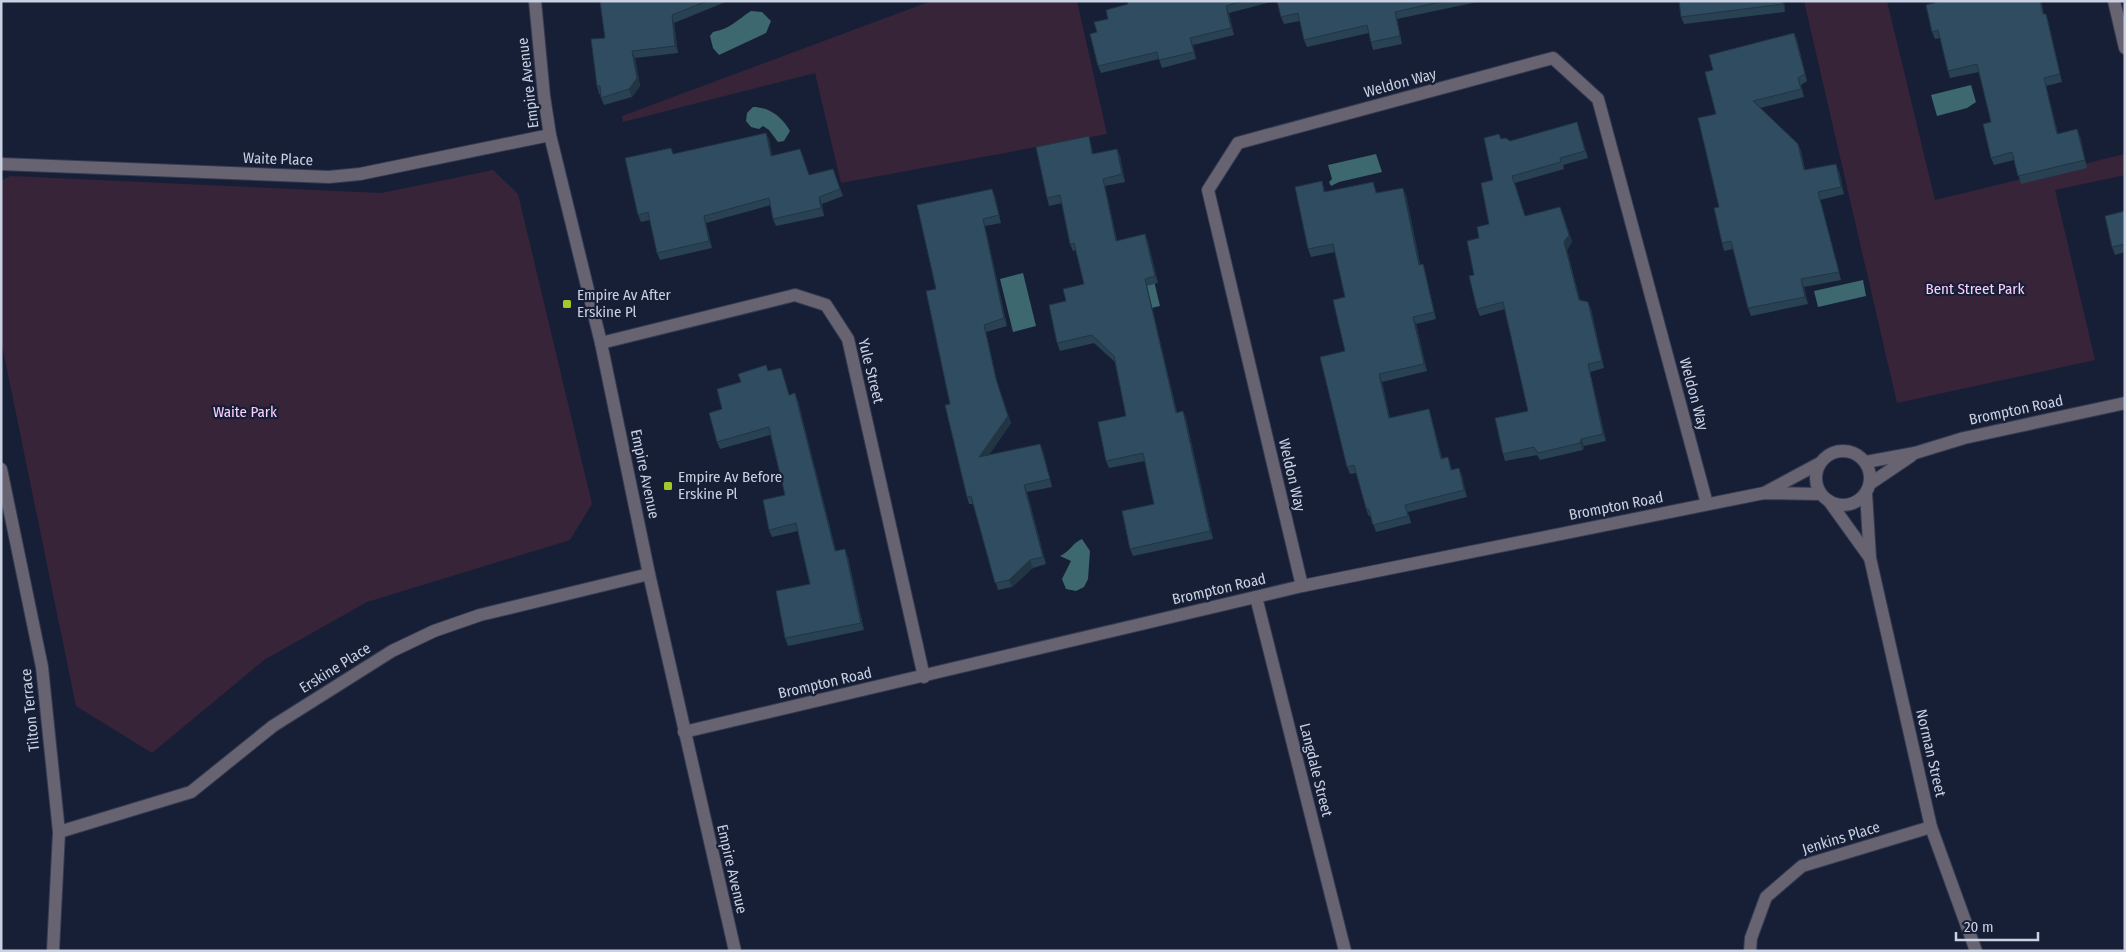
<svg xmlns="http://www.w3.org/2000/svg" width="2126" height="952" font-family="'Fira Sans Condensed',sans-serif">
  <rect width="100%" height="100%" fill="#171f37"/>
  <!-- green -->
  <g fill="#382438">
    <polygon points="931,1 1077,1 1107,134 841,183 815,73 623,122 622,116"/>
    <polygon points="1804,1 1887,1 1935,200 2125,154 2125,175 2055,190 2095,360 1897,403"/>
    <polygon points="493,170 518,194 592,504 570,540 367,602 264,660 152,753 76,706 1,340 1,181 10,176 382,193"/>
  </g>
  <!-- water -->
  <g fill="#3d6870">
    <path d="M751 11 762 12 771 21 766 33 719 55 713 48 710 36 713 32C730 29 737 20 751 11Z"/>
    <polygon points="1971,85 1976,102 1967,108 1937,116 1931,95"/>
    <path d="M753 107C769 107 782 117 790 131L784 141 778 142 769 130 763 126 759 129 751 127 746 121 747 113Z"/>
    <polygon points="1376,154 1382,172 1339,182 1331,186 1329,182 1332,179 1328,165"/>
    <polygon points="1023,273 1036,326 1013,332 1000,279"/>
    <polygon points="1863,280 1866,296 1818,307 1814,291"/>
    <polygon points="1154,281 1160,306 1125,314 1119,290"/>
    <path d="M1082 539 1090 551 1088 579 1084 587 1076 591 1066 589 1062 579 1071 561 1060 556C1071 551 1072 543 1082 539Z"/>
  </g>
  <g fill="none" stroke-linecap="round" stroke-linejoin="round">
    <defs>
      <g id="minor">
        <polyline points="535,1 544,96 550,135 601,343 649,574 735,951"/>
        <polyline points="2114,1 2125,48"/>
        <polyline points="1,164 329,177 360,174 550,135"/>
        <polyline points="601,343 795,295 826,305 848,339 924,677"/>
        <circle cx="1843" cy="478" r="27"/>
        <polyline points="1866,462 1915,453 1964,438 2125,403"/>
        <polyline points="1,469 42,667 59,832 53,951"/>
        <polyline points="1871,483 1911,456"/>
        <polyline points="1766,492 1820,463"/>
        <polyline points="1866,493 1870,558 1931,827 1976,951"/>
        <polyline points="1829,501 1870,558"/>
        <polyline points="1302,586 1208,190 1238,143 1553,58 1598,99 1707,504"/>
        <polyline points="1256,597 1345,951"/>
        <polyline points="684,732 1302,586 1764,493 1821,494"/>
        <polyline points="59,832 191,792 273,726 392,651 434,631 480,615 649,574"/>
        <polyline points="1750,951 1751,938 1766,897 1802,866 1931,827"/>
      </g>
    </defs>
    <!-- minor casing -->
    <use href="#minor" stroke="#343b52" stroke-width="14"/>
    <!-- minor -->
    <use href="#minor" stroke="#676371" stroke-width="12"/>
  </g>
  <!-- wall -->
  <g fill="#284153">
    <polygon points="600,1 728,1 674,23 678,53 635,58 640,86 632,97 604,105 601,98 601,94 599,94 597,86 605,38"/>
    <polygon points="1127,1 1275,1 1229,13 1234,35 1193,45 1196,59 1162,68 1159,59 1101,73 1098,66 1097,32 1108,19 1128,4"/>
    <polygon points="1277,1 1482,1 1397,19 1402,44 1373,50 1371,42 1369,33 1307,47 1304,40 1300,21 1284,24 1281,17"/>
    <polygon points="1784,1 1785,12 1684,24 1681,17"/>
    <polygon points="1941,1 2041,1 2044,14 2048,21 2062,82 2046,86 2058,134 2080,136 2087,168 2021,184 2014,160 1994,165 1991,158 1991,122 1979,72 1950,78 1948,71 1940,38 1935,39 1932,32"/>
    <polygon points="1794,33 1797,40 1807,81 1801,85 1804,97 1760,108 1798,144 1801,151 1805,170 1839,171 1844,194 1820,200 1841,280 1804,287 1808,304 1751,316 1748,308 1733,249 1724,251 1722,243 1713,70"/>
    <polygon points="1577,122 1588,158 1563,165 1564,169 1515,183 1525,216 1563,214 1572,242 1567,250 1580,300 1588,302 1591,309 1604,368 1590,372 1606,441 1584,446 1583,450 1540,460 1537,455 1505,461 1503,454 1528,411 1505,309 1480,316 1477,309 1474,275 1479,238 1489,224 1493,180 1501,139 1510,141"/>
    <polygon points="766,133 769,140 772,156 809,175 833,169 843,196 822,204 824,216 776,226 773,219 771,205 706,223 712,248 660,260 657,253 650,220 641,222 638,215 674,154"/>
    <polygon points="1091,144 1093,154 1117,149 1120,156 1125,182 1105,186 1117,241 1145,234 1148,242 1158,283 1147,286 1177,413 1183,411 1186,419 1213,539 1133,556 1130,549 1154,504 1145,461 1109,468 1106,461 1126,416 1115,362 1094,343 1060,351 1057,343 1066,301 1084,284 1076,250 1073,251 1070,244 1062,203 1049,206 1047,198"/>
    <polygon points="1322,181 1325,192 1373,182 1377,193 1406,195 1420,264 1423,264 1425,271 1436,319 1416,324 1427,371 1382,382 1390,418 1429,409 1431,416 1442,458 1448,457 1452,470 1459,468 1467,497 1408,512 1411,523 1376,532 1371,517 1368,515 1356,473 1350,474 1347,467 1345,351 1345,297 1335,252 1311,257 1308,249"/>
    <polygon points="992,189 995,196 1001,223 985,226 1007,326 986,332 998,386 1011,423 989,455 1040,444 1043,451 1052,487 1027,492 1046,564 1033,568 1012,587 998,590 973,504 969,504 967,497 950,404 936,289"/>
    <polygon points="2125,211 2125,252 2115,255 2112,247"/>
    <polygon points="781,368 789,395 798,401 836,551 848,557 864,630 788,646 785,638 810,584 798,531 772,537 769,530 785,495 770,435 720,449 717,442 722,409 741,382 769,371"/>
  </g>
  <!-- shaded-wall -->
  <g fill="#213543">
    <polygon points="1782,1 1784,1 1785,12 1783,4"/>
    <polygon points="1226,6 1229,13 1234,35 1231,28"/>
    <polygon points="2046,14 2048,21 2062,82 2060,74"/>
    <polygon points="672,15 674,23 678,53 675,46"/>
    <polygon points="1794,33 1797,40 1807,81 1805,74"/>
    <polygon points="1190,38 1193,45 1196,59"/>
    <polygon points="632,51 635,58 640,86 632,97 629,89"/>
    <polygon points="2044,78 2046,86 2060,141 2057,134"/>
    <polygon points="2077,129 2080,136 2087,168 2085,160"/>
    <polygon points="766,133 769,140 774,164 771,156"/>
    <polygon points="1089,136 1091,144 1095,162 1092,154"/>
    <polygon points="1798,144 1801,151 1807,178 1804,170"/>
    <polygon points="1117,149 1120,156 1125,182 1122,174"/>
    <polygon points="1836,164 1839,171 1844,194 1841,187"/>
    <polygon points="1103,179 1105,186 1119,249 1116,241"/>
    <polygon points="1403,188 1406,195 1422,272 1419,265"/>
    <polygon points="992,189 995,196 1001,223 999,215"/>
    <polygon points="819,197 822,204 824,216 821,208"/>
    <polygon points="1560,207 1572,242 1567,250 1582,308 1579,300 1564,242"/>
    <polygon points="704,216 706,223 712,248 709,241"/>
    <polygon points="983,219 985,226 1007,326 1004,318"/>
    <polygon points="1145,234 1148,242 1158,283 1155,276"/>
    <polygon points="1423,264 1425,271 1436,319 1434,312"/>
    <polygon points="1145,279 1147,286 1179,420 1176,413"/>
    <polygon points="1801,279 1804,287 1808,304 1805,297"/>
    <polygon points="1588,302 1591,309 1604,368 1602,361"/>
    <polygon points="1413,317 1416,324 1427,371 1424,364"/>
    <polygon points="984,325 986,332 998,386 1011,423 982,465 979,457 996,379"/>
    <polygon points="1588,364 1590,372 1606,441 1603,434"/>
    <polygon points="1379,374 1382,382 1392,426 1389,418"/>
    <polygon points="795,393 798,401 838,559 835,551"/>
    <polygon points="1429,409 1431,416 1444,466 1441,459"/>
    <polygon points="1183,411 1186,419 1213,539 1210,531"/>
    <polygon points="1581,439 1584,446 1583,450 1580,443"/>
    <polygon points="1040,444 1043,451 1052,487 1050,479"/>
    <polygon points="1459,468 1462,475 1467,497 1464,490"/>
    <polygon points="1024,485 1027,492 1046,564 1043,557"/>
    <polygon points="845,549 848,557 864,630 861,623"/>
    <polygon points="1030,560 1033,568 1012,587 1009,580"/>
  </g>
  <!-- building -->
  <g fill="#2f4c60" stroke="#213543">
    <polygon points="600,1 707,1 672,15 675,46 632,51 637,78 629,89 601,98 600,86 597,86 591,39 605,38"/>
    <polygon points="1127,1 1243,1 1226,6 1231,28 1190,38 1194,52 1159,60 1157,52 1098,66 1090,34 1097,32 1094,22 1108,19 1106,10 1128,4"/>
    <polygon points="1277,1 1444,1 1395,12 1400,36 1371,42 1367,25 1304,40 1298,13 1281,17"/>
    <polygon points="1679,1 1782,1 1783,4 1681,17"/>
    <polygon points="1941,1 2040,1 2043,14 2046,14 2060,74 2044,78 2057,134 2077,129 2085,160 2018,176 2012,152 1991,158 1983,124 1991,122 1977,64 1948,71 1938,30 1932,32 1926,5"/>
    <polygon points="1794,33 1805,74 1798,78 1801,89 1753,101 1798,144 1804,170 1836,164 1841,187 1818,192 1839,272 1801,279 1805,297 1748,308 1731,241 1722,243 1714,208 1719,207 1698,118 1716,114 1705,72 1713,70 1709,55"/>
    <polygon points="1577,122 1585,151 1560,158 1561,162 1512,176 1525,216 1560,207 1569,235 1564,242 1579,300 1588,302 1602,361 1588,364 1603,434 1581,439 1580,443 1538,453 1534,447 1503,454 1495,418 1528,411 1503,302 1477,309 1469,276 1474,275 1467,241 1479,238 1477,227 1489,224 1481,183 1493,180 1484,138 1499,134 1501,139 1506,138 1510,141"/>
    <polygon points="766,133 771,156 800,149 809,175 833,169 840,189 819,197 821,208 773,219 769,198 704,216 709,241 657,253 648,212 638,215 625,158 671,148 673,154"/>
    <polygon points="1089,136 1092,154 1117,149 1122,174 1103,179 1116,241 1145,234 1155,276 1145,279 1176,413 1183,411 1210,531 1130,549 1122,511 1154,504 1143,453 1106,461 1098,422 1126,416 1114,356 1092,335 1057,343 1049,305 1066,301 1063,289 1084,284 1074,243 1070,244 1060,195 1047,198 1036,147"/>
    <polygon points="1322,181 1324,192 1373,182 1376,193 1403,188 1419,265 1423,264 1434,312 1413,317 1424,364 1379,374 1389,418 1429,409 1441,459 1448,457 1451,470 1459,468 1464,490 1405,505 1408,516 1373,525 1369,510 1366,508 1354,465 1347,467 1320,357 1345,351 1333,300 1345,297 1333,244 1308,249 1295,187"/>
    <polygon points="992,189 999,215 983,219 1004,318 984,325 996,379 1008,416 979,457 1040,444 1050,479 1024,485 1043,557 1030,560 1009,580 995,583 971,496 967,497 945,405 950,404 926,291 936,289 917,205"/>
    <polygon points="2125,211 2125,244 2112,247 2105,216"/>
    <polygon points="766,365 768,371 781,368 789,395 795,393 835,551 845,549 861,623 785,638 776,591 810,584 796,523 769,530 763,500 785,495 769,427 717,442 709,413 722,409 717,389 741,382 738,374"/>
  </g>
  <!-- markers -->
  <g fill="#a1c929" stroke="#171f37" stroke-width="2">
    <rect x="562" y="299" width="10" height="10" rx="2.5"/>
    <rect x="663" y="481" width="10" height="10" rx="2.5"/>
  </g>
  <g text-anchor="middle" stroke-width="4.5" stroke-linejoin="round" paint-order="stroke">
    <!-- street labels -->
    <g font-size="15" fill="#cad1e2" stroke="#171f37">
      <text transform="translate(528 83) rotate(-97)" y="5">Empire Avenue</text>
      <text transform="translate(1400 83) rotate(-15)" y="5">Weldon Way</text>
      <text transform="translate(278 159) rotate(2)" y="5">Waite Place</text>
      <text transform="translate(871 371) rotate(76)" y="5">Yule Street</text>
      <text transform="translate(1694 394) rotate(75)" y="5">Weldon Way</text>
      <text transform="translate(2016 410) rotate(-12)" y="5">Brompton Road</text>
      <text transform="translate(645 474) rotate(78)" y="5">Empire Avenue</text>
      <text transform="translate(1292 475) rotate(77)" y="5">Weldon Way</text>
      <text transform="translate(1616 506) rotate(-11)" y="5">Brompton Road</text>
      <text transform="translate(1219 589) rotate(-13)" y="5">Brompton Road</text>
      <text transform="translate(335 668) rotate(-32)" y="5">Erskine Place</text>
      <text transform="translate(825 683) rotate(-13)" y="5">Brompton Road</text>
      <text transform="translate(30 710) rotate(-96)" y="5">Tilton Terrace</text>
      <text transform="translate(1931 753) rotate(77)" y="5">Norman Street</text>
      <text transform="translate(1316 770) rotate(76)" y="5">Langdale Street</text>
      <text transform="translate(1841 838) rotate(-17)" y="5">Jenkins Place</text>
      <text transform="translate(732 869) rotate(77)" y="5">Empire Avenue</text>
    </g>
    <!-- park labels -->
    <g font-size="15" fill="#fecffd" stroke="#171f37">
      <text x="1975" y="294">Bent Street Park</text>
      <text x="245" y="417">Waite Park</text>
    </g>
    <!-- poi labels -->
    <g font-size="15" fill="#cad1e2" stroke="#171f37" text-anchor="start">
      <text x="577" y="300">Empire Av After<tspan x="577" dy="17">Erskine Pl</tspan></text>
      <text x="678" y="482">Empire Av Before<tspan x="678" dy="17">Erskine Pl</tspan></text>
    </g>
  </g>
  <!-- border -->
  <rect width="2126" height="952" fill="none" stroke="#cad1e2" stroke-width="5"/>
  <!-- scale -->
  <path d="M1956 932v8h82v-8" fill="none" stroke="#cad1e2" stroke-width="2.5"/>
  <text x="1964" y="932" font-size="15" fill="#cad1e2" stroke="#171f37" stroke-width="4" paint-order="stroke">20 m</text>
</svg>
